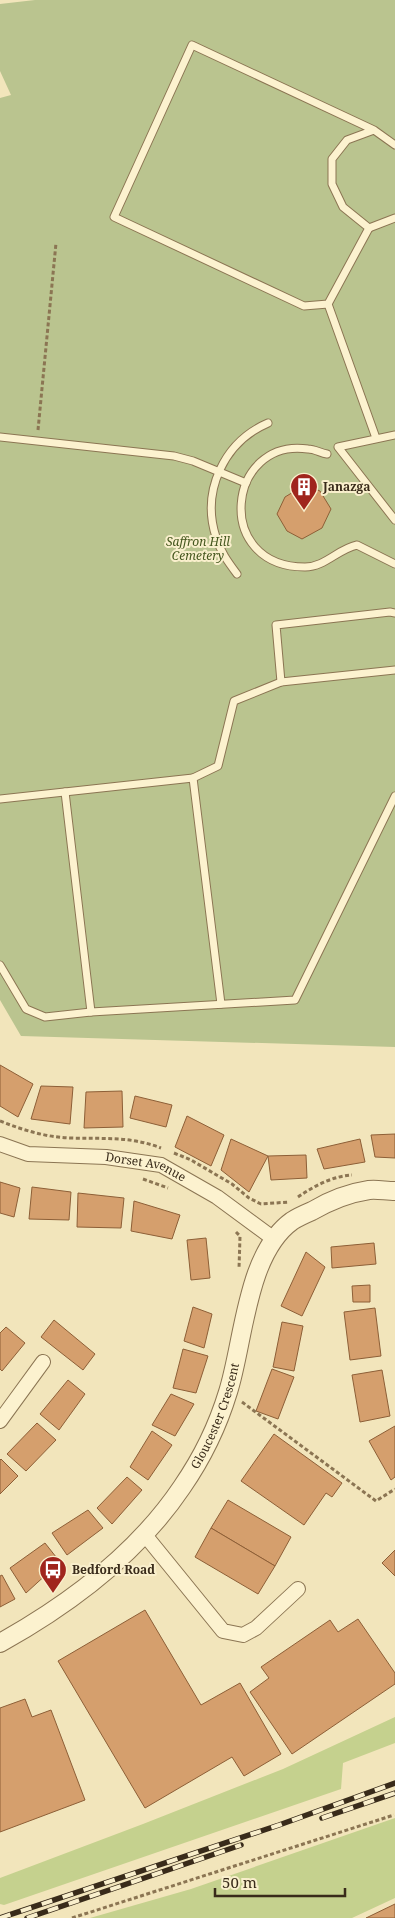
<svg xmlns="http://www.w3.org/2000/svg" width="395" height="1918" font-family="'Noto Serif',serif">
  <rect width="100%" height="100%" fill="#f2e5bb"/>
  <!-- green -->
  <g fill="#c5d18e">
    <polygon points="395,1717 395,1743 343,1763 341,1789 4,1905 0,1904 0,1878 143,1824 283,1769"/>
    <polygon points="395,1818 395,1898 352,1918 90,1918 191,1889"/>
  </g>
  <!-- cemetery -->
  <polygon fill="#bac48f" points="35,0 395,0 395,1047 21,1036 0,1000 0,98 11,95 0,71 0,4"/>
  <!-- building -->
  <g fill="#d59f6d" stroke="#8d5f37">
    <polygon points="305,485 320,491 331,509 322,528 302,539 287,531 277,514 285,497"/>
    <polygon points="0,1065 33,1084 18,1117 0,1106"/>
    <polygon points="41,1086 73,1087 70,1124 31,1119"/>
    <polygon points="122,1091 123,1127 84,1128 86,1092"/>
    <polygon points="135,1096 172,1105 166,1127 130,1118"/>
    <polygon points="187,1116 224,1135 211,1166 175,1147"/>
    <polygon points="395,1134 395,1158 375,1157 371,1135"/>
    <polygon points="231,1139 268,1156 249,1192 221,1170"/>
    <polygon points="360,1139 365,1162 324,1169 317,1149"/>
    <polygon points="306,1155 307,1178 271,1180 268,1156"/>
    <polygon points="0,1182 20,1188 14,1217 0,1213"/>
    <polygon points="32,1187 71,1192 69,1220 29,1219"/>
    <polygon points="78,1193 124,1198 121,1228 77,1227"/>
    <polygon points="134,1201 180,1215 172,1239 131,1231"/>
    <polygon points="206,1238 210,1278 191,1280 187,1240"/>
    <polygon points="374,1243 376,1264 332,1268 331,1247"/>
    <polygon points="306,1252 325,1267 302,1316 281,1306"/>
    <polygon points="370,1285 370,1302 353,1302 352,1286"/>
    <polygon points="193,1307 212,1314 204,1348 184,1341"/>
    <polygon points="375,1308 381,1356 350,1360 344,1312"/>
    <polygon points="54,1320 95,1354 83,1370 41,1337"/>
    <polygon points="282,1322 303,1326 294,1371 273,1367"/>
    <polygon points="6,1327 25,1343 2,1371 0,1369 0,1333"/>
    <polygon points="183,1349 208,1356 196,1393 173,1388"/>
    <polygon points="272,1369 294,1377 278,1419 256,1411"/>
    <polygon points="382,1370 390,1416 360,1422 352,1375"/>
    <polygon points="68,1380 85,1394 59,1430 40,1414"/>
    <polygon points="171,1394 194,1404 175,1436 152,1425"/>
    <polygon points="37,1423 56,1440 26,1471 7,1454"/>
    <polygon points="395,1426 395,1477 391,1480 369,1441"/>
    <polygon points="152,1431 172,1445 148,1480 130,1467"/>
    <polygon points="274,1434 342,1483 332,1497 326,1493 304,1525 241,1481"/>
    <polygon points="1,1459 18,1476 0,1494 0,1460"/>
    <polygon points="127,1477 142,1490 112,1524 97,1508"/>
    <polygon points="228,1500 291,1537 275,1566 211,1528"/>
    <polygon points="88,1510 103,1528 67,1555 52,1533"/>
    <polygon points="211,1528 275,1566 258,1594 195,1557"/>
    <polygon points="45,1543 60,1562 26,1593 10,1568"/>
    <polygon points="395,1550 395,1576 382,1563"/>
    <polygon points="2,1575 15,1599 0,1607 0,1576"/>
    <polygon points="145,1610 201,1705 240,1683 281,1754 244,1776 232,1757 145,1808 58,1661"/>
    <polygon points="358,1619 395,1673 395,1684 292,1754 250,1692 269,1678 261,1667 330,1620 338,1632"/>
    <polygon points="25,1699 32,1717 51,1710 85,1800 0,1832 0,1708"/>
    <polygon points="395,1904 395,1918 366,1918"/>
  </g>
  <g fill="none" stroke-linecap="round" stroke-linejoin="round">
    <defs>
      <g id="service">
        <polyline points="374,130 347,140 332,159 332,184 343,207 369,228 328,304 304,306 114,217 192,45 374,130 395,145"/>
        <polyline points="369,228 395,218"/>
        <polyline points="328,304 376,438"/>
        <polyline points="395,435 338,447 395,520"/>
        <polyline points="0,437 174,456 193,461 246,483"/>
        <path d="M327 454C321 453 314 449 308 449 227 437 212 567 305 567 325 567 338 549 357 545L395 564"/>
        <path d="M237 574C228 562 220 551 216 537 201 491 224 442 268 423"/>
        <polyline points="281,682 276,625 390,612 395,613"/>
        <polyline points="65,792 91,1012"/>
        <polyline points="0,799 193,778"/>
        <polyline points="0,965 26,1009 45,1017 91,1012 295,1000 395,796"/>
        <polyline points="221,1004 193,778 218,766 234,701 281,682 395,670"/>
      </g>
      <g id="minor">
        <path id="s1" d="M0 1144 28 1154 106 1157 161 1165 217 1197 274 1239"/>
        <polyline points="0,1421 43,1362"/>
        <polyline points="145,1535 223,1631 243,1635 256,1628 298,1589"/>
      </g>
      <g id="tertiary">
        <path id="s2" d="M0 1643C70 1604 137 1554 182 1487 202 1458 218 1425 228 1392 244 1342 246 1254 292 1221 298 1217 305 1214 312 1211 329 1201 349 1193 369 1190 377 1189 386 1191 395 1191"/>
      </g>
    </defs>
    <!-- service casing -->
    <use href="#service" stroke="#8b7553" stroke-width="9"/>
    <!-- minor casing -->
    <use href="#minor" stroke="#8b7553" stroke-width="16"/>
    <!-- tertiary casing -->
    <use href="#tertiary" stroke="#8b7553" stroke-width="20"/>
    <!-- path -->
    <g stroke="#8b7553" stroke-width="3" stroke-dasharray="4 2.5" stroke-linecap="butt">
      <polyline points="38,430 56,243"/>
      <path d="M0 1121C23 1130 45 1137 70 1138 103 1139 130 1136 161 1148"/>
      <polyline points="174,1153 191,1160 232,1184 249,1198 261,1204 289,1202"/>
      <polyline points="143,1179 168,1188"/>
      <path d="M298 1197C314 1186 333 1176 352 1175"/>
      <polyline points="236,1232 240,1236 239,1269"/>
      <polyline points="242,1402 376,1501 395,1489"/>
      <polyline points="72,1918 394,1815"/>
    </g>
    <!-- service -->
    <use href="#service" stroke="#fcf2cf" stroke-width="7"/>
    <!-- minor -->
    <use href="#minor" stroke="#fcf2cf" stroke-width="14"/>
    <!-- tertiary -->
    <use href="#tertiary" stroke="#fcf2cf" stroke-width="18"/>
    <defs>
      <g id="rail">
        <polyline points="322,1818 395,1793"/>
        <polyline points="0,1918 279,1825 395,1783"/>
        <polyline points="27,1918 241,1845"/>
      </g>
    </defs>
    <!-- rail casing -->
    <use href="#rail" stroke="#392b1a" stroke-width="5.5"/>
    <!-- rail -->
    <use href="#rail" stroke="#f9efcc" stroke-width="4" stroke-dasharray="11" stroke-linecap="butt"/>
  </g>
  <!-- icons -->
  <defs>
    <symbol id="building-pin" viewBox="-11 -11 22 30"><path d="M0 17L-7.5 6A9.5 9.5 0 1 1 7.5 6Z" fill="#a0251d" stroke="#f9efcc"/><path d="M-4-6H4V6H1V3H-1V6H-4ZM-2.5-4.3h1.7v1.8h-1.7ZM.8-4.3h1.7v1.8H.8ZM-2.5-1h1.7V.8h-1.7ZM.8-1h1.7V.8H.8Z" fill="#fff"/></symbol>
    <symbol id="bus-pin" viewBox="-11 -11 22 30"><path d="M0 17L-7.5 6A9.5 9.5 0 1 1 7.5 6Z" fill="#a0251d" stroke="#f9efcc"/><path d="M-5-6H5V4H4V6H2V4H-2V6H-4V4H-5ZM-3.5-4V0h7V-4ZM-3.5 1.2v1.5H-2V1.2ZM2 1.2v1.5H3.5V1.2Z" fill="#fff"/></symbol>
  </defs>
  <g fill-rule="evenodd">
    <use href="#building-pin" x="288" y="471" width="32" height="43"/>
    <use href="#bus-pin" x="37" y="1554" width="32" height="43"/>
  </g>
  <g text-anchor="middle" stroke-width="4" stroke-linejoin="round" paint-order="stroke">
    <!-- poi labels -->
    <g font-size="12" font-weight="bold" fill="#392b1a" stroke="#f9efcc" text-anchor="start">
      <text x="323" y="491">Janazga</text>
      <text x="72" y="1574">Bedford Road</text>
    </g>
    <!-- park labels -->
    <g font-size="12" font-style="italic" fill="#45571e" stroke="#f9efcc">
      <text x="198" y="546">Saffron Hill<tspan x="198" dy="14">Cemetery</tspan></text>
    </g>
    <!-- street labels -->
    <g font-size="12" fill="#392b1a" stroke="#f9efcc">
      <text dy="4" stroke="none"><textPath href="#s1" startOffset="149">Dorset Avenue</textPath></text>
      <text dy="4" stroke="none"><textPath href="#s2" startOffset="321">Gloucester Crescent</textPath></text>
    </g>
  </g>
  <!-- scale -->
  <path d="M215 1888v8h130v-8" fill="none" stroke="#392b1a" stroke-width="2.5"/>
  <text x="222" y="1888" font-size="15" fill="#392b1a" stroke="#f9efcc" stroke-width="4" paint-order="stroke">50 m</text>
</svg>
